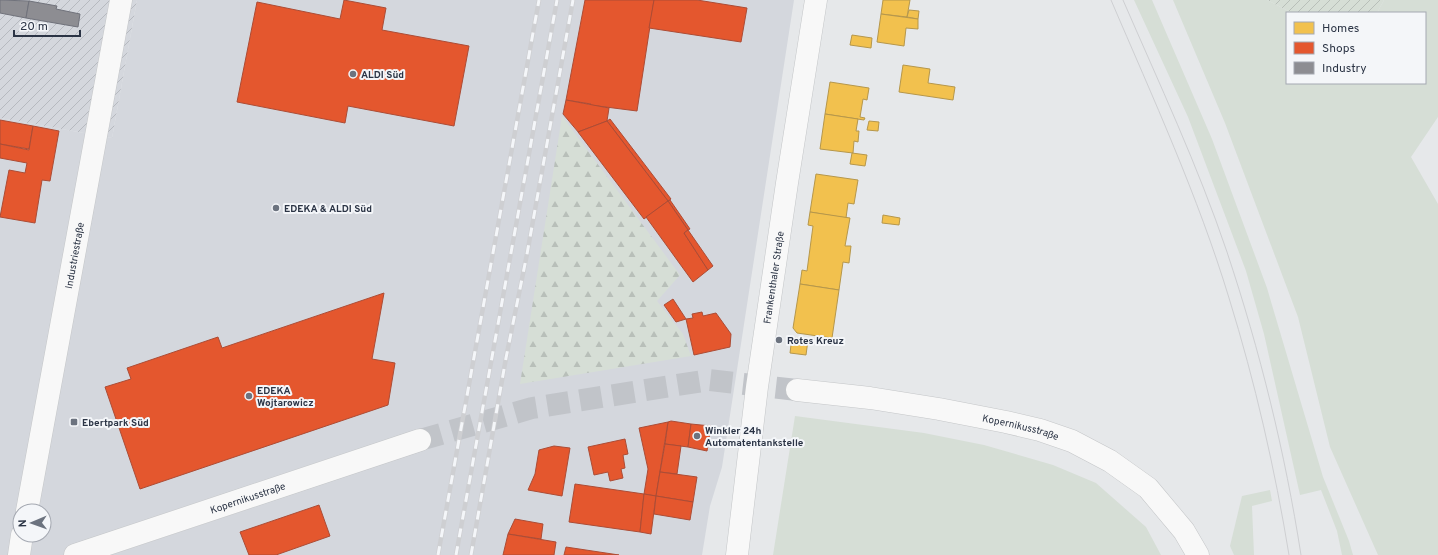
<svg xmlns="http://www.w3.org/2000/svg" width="1438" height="555" font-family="Overpass,sans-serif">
  <defs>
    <pattern id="industrial-furrows" width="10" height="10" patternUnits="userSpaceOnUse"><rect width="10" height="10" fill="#d4d7dd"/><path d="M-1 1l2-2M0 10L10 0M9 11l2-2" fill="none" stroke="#b6b9bf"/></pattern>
    <pattern id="forest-firs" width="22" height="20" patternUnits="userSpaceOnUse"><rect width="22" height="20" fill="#d6ded6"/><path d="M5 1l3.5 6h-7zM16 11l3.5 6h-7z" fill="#b8bfb9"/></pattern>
    <pattern id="garden-furrows" width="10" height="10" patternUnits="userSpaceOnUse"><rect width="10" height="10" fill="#d6ded6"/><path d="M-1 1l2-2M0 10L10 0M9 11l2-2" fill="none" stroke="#b8bfb9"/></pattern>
  </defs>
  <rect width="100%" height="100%" fill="#e6e8ea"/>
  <!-- built -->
  <path fill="#d4d7dd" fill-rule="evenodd" d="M137 0H794L722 467 710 506 702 555H0V118L112 138ZM20 511H44V535H20Z"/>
  <!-- industrial -->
  <polygon fill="url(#industrial-furrows)" points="0,0 137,0 112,138 0,118"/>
  <!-- grass -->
  <g fill="#d6ded6">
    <polygon points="1134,0 1152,0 1212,139 1267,288 1323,477 1349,541 1353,555 1342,555 1337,531 1321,490 1300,495 1264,334 1246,271 1188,117"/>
    <polygon points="1173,0 1267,0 1292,13 1287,13 1287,83 1425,83 1425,13 1377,13 1384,0 1438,0 1438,117 1411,157 1438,204 1438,555 1378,555 1330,447 1298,317 1225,123"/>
    <polygon points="795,416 924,433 984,445 1053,465 1096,483 1146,527 1161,555 773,555"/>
    <polygon points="1270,490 1272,501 1252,506 1254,555 1234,555 1230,546 1242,496"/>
  </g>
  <!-- forest -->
  <polygon fill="url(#forest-firs)" points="562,116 680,275 657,301 683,334 691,356 520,384"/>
  <!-- garden -->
  <polygon fill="url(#garden-furrows)" points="1267,0 1384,0 1377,13 1292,13"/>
  <!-- homes -->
  <g fill="#f2c14e" stroke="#b6974b">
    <polygon points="883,0 910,0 907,17 881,14"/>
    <polygon points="909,10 919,11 918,19 907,17"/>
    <polygon points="881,14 918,19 918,29 906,28 904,46 877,42"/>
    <polygon points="852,35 872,38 871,48 850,45"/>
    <polygon points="903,65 930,69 928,83 955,87 953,100 899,92"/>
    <polygon points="830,82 869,88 867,100 863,99 860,117 865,118 864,120 825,114"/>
    <polygon points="825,114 858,119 856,131 859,131 858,142 854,141 853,153 820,149"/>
    <polygon points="869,121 879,122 878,131 867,130"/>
    <polygon points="852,153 867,155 865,166 850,164"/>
    <polygon points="816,174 858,180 854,204 848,203 846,218 810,212"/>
    <polygon points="810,212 850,218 845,246 851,246 849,263 843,262 839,290 800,284 802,270 807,271 813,226 808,225"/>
    <polygon points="883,215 900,218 899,225 882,223"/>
    <polygon points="800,284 839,290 832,338 797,333 793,328"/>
    <polygon points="792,337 808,340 806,355 790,353"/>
  </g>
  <!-- shops -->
  <g fill="#e4572e" stroke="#ac4c35">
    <polygon points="344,0 386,8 382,30 469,46 454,126 348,106 345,123 237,102 257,2 340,19"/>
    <polygon points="585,0 654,0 637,111 590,105 591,104 566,100"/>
    <polygon points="654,0 697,0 747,8 741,42 649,28"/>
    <polygon points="566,100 609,108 607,121 578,132 579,133 563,114"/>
    <polygon points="610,119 671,199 668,201 607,121"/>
    <polygon points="0,120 33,126 29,149 0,144"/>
    <polygon points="607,121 668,201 644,219 578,132"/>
    <polygon points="33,126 59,131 50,181 42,180 35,223 0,217 9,170 25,173 27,163 0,158 0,144 29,150"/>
    <polygon points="670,200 690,229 688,230 668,201"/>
    <polygon points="668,201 688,230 684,233 708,270 693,282 646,217"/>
    <polygon points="688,230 713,266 708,270 684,233"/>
    <polygon points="384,293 372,359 395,363 388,405 140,489 105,387 131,379 127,368 218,337 222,348"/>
    <polygon points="673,299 686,319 676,322 664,305"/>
    <polygon points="702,312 703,316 716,313 731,334 730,347 694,355 686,319 693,318 692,314"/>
    <polygon points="671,421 691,424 688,447 665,444 668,422"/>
    <polygon points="668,422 656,496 644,494 648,469 639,428"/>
    <polygon points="691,424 711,426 707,451 688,447"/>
    <polygon points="625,439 628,454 623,455 625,468 621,469 623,478 610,481 608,472 594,475 588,447"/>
    <polygon points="665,444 681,446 677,474 660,472"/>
    <polygon points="554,446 570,448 562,496 528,490 535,474 539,450"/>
    <polygon points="660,472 697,477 693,502 656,496"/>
    <polygon points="575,484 644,494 640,532 569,522"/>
    <polygon points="644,494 656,496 651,534 640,532"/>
    <polygon points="656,496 693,502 690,520 654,514"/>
    <polygon points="319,505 330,536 276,555 249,555 240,532"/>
    <polygon points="515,519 543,524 541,539 508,534"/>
    <polygon points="508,534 556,542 554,555 503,555"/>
    <polygon points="566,547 619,555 564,555"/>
  </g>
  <!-- industry -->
  <g fill="#8d8d92" stroke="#70727b">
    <polygon points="0,0 29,1 26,18 0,13"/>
    <polygon points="29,1 57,6 56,9 80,14 78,27 26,18"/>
  </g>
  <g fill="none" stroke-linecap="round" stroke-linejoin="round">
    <!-- secondary-tunnel -->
    <polyline stroke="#c1c4c9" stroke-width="22" stroke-dasharray="22 11" stroke-linecap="butt" points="420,440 532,408 709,380 797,390"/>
    <defs>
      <g id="secondary">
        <path id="s1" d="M797 390 870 398 939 409 1006 422 1040 430 1072 441 1110 461 1148 488 1184 531 1198 555"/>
        <path id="s2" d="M27 511 121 0"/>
        <polyline points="19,555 22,535"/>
        <path id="s3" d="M75 555 420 440"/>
        <path id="s4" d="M737 555 757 387 787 183 816 0"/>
      </g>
    </defs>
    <!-- secondary casing -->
    <use href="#secondary" stroke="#c4c6c8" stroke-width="23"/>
    <!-- secondary -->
    <use href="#secondary" stroke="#f8f8f8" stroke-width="22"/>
    <!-- tram -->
    <g stroke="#cecfd2" stroke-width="1">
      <path d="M1111 0C1153 98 1198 196 1229 298 1255 382 1275 469 1289 555"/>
      <path d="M1123 0C1159 83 1198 166 1227 252 1260 351 1285 452 1301 555"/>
    </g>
    <defs>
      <g id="rail">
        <polyline points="438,555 539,0"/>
        <polyline points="456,555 557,0"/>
        <polyline points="471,555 506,358 527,254 573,0"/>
      </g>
    </defs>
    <!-- rail casing -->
    <use href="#rail" stroke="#cecfd2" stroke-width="4.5"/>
    <!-- rail -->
    <use href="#rail" stroke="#f4f6f9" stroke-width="3" stroke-dasharray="9" stroke-linecap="butt"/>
  </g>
  <!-- markers -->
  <g fill="#6c737f" stroke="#f4f6f9" stroke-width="1.5">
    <circle cx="353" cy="74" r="4"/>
    <circle cx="276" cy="208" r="4"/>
    <circle cx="779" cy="340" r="4"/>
    <circle cx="249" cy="396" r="4"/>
    <rect x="70" y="418" width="8" height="8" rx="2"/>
    <circle cx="697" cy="436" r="4"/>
  </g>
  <g text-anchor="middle" stroke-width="4" stroke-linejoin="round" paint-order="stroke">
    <!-- poi labels -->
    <g font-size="10" font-weight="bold" fill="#2b3445" stroke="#f4f6f9" text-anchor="start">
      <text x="361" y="78">ALDI Süd</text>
      <text x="284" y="212">EDEKA &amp; ALDI Süd</text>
      <text x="787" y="344">Rotes Kreuz</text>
      <text x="257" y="394">EDEKA<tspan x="257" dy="12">Wojtarowicz</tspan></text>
      <text x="82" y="426">Ebertpark Süd</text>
      <text x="705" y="434">Winkler 24h<tspan x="705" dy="12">Automatentankstelle</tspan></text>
    </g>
    <!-- street labels -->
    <g font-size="10" fill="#2b3445" stroke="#f4f6f9">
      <text dy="4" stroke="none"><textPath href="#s2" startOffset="260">Industriestraße</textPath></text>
      <text dy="4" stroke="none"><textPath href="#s4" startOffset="280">Frankenthaler Straße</textPath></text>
      <text dy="4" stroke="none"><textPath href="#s1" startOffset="227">Kopernikusstraße</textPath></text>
      <text dy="4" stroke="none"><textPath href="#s3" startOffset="182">Kopernikusstraße</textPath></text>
    </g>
  </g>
  <!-- legend -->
  <rect x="1286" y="12" width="140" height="72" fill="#f4f6f9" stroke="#a4a8b1"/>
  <rect x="1294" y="22" width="20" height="12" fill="#f2c14e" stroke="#a4a8b1"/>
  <text x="1322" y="32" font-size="12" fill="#2b3445">Homes</text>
  <rect x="1294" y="42" width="20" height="12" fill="#e4572e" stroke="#a4a8b1"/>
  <text x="1322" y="52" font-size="12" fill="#2b3445">Shops</text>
  <rect x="1294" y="62" width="20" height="12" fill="#8d8d92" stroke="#a4a8b1"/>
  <text x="1322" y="72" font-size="12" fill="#2b3445">Industry</text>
  <!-- north arrow -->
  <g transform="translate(32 523) rotate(268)"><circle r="19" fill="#f4f6f9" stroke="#a4a8b1"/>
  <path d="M0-3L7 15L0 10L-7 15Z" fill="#6c737f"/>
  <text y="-6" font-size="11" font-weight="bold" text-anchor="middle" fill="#2b3445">N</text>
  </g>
  <!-- scale -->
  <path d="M14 30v6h66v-6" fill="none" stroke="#2b3445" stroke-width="2"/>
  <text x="20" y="30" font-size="12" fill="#2b3445" stroke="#f4f6f9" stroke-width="3" paint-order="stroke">20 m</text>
</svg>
